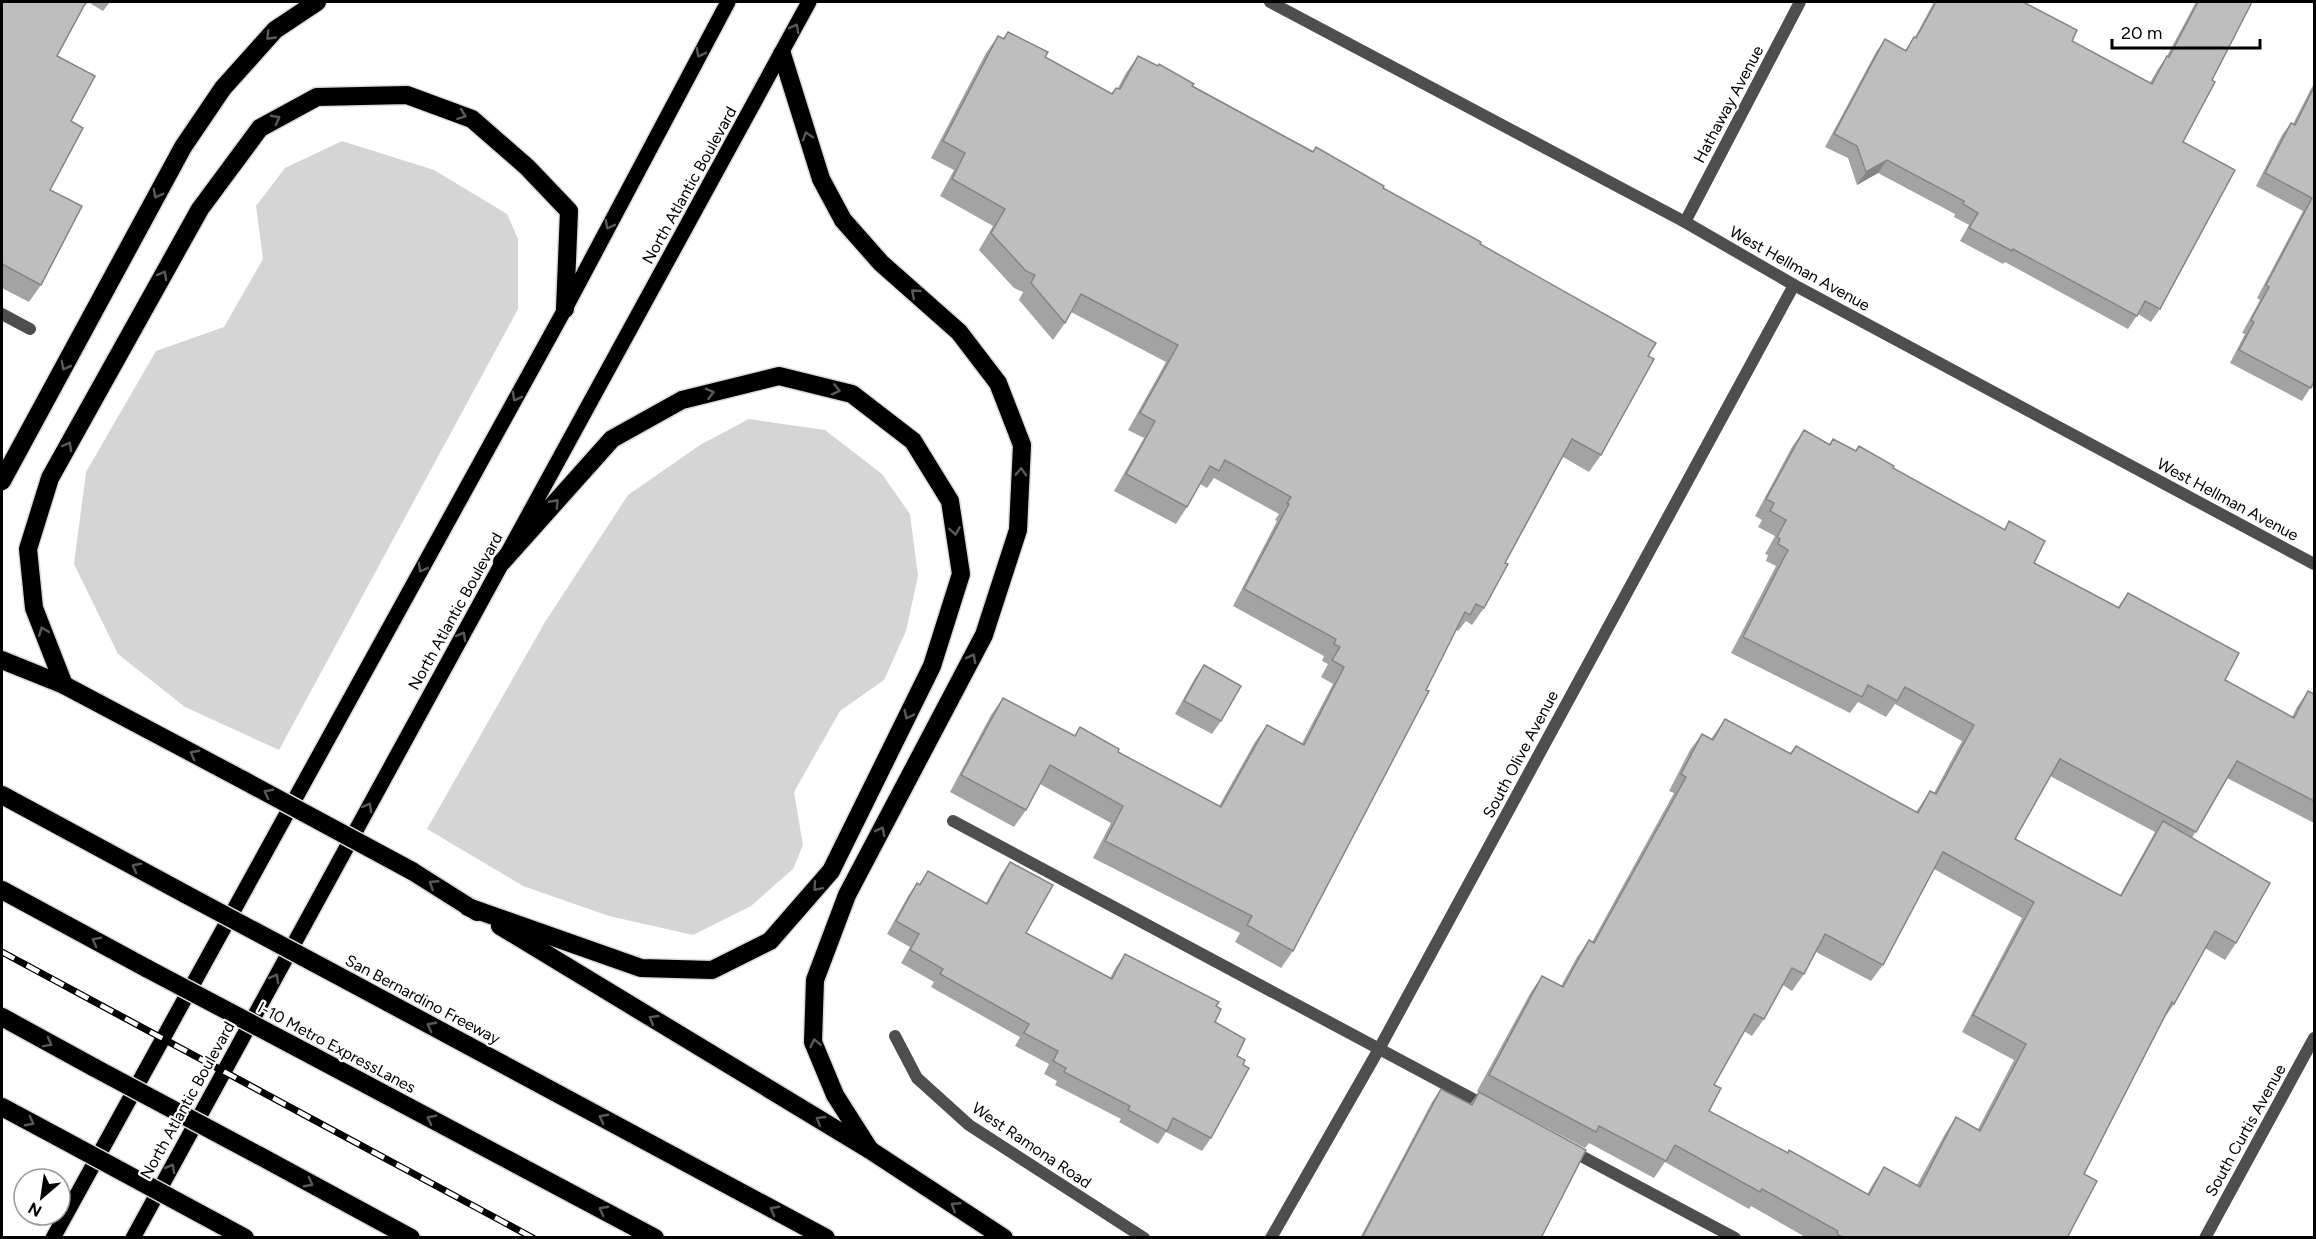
<svg xmlns="http://www.w3.org/2000/svg" width="2316" height="1239" font-family="Figtree,sans-serif">
  <rect width="100%" height="100%" fill="#fff"/>
  <!-- green -->
  <g fill="#d5d5d5">
    <polygon points="342,141 434,170 507,214 518,239 518,309 279,750 185,707 118,654 74,564 86,472 156,351 224,327 263,259 256,206 285,168"/>
    <polygon points="749,419 825,430 882,474 910,514 918,576 906,631 884,680 840,711 794,792 803,845 793,869 751,906 693,935 609,916 523,886 427,829 545,622 628,495 700,445"/>
  </g>
  <g fill="none" stroke-linecap="round" stroke-linejoin="round">
    <defs>
      <g id="primary">
        <polyline points="53,1238 565,309 728,2"/>
        <polyline points="133,1238 809,2"/>
      </g>
      <g id="motorway">
        <polyline points="782,54 821,179 843,220 881,263 959,332 998,383 1022,445 1018,530 984,635 847,895 815,980 813,1042 835,1095 870,1150"/>
        <polyline points="2,481 183,147 223,88 275,30 317,2"/>
        <polyline points="2,660 64,685 245,781"/>
        <polyline points="64,685 34,608 28,549 50,478 200,209 260,128 317,97 407,95 472,119 527,167 569,211 565,309"/>
        <polyline points="2,795 187,895"/>
        <polyline points="412,871 477,912"/>
        <polyline points="2,890 148,969"/>
        <polyline points="468,907 641,968 712,970 770,941 831,871 932,666 961,574 950,501 913,441 852,394 779,376 682,400 612,439 502,562"/>
        <polyline points="500,926 870,1150 1004,1238"/>
        <polyline points="350,982 826,1238"/>
        <polyline points="2,1017 95,1068"/>
        <polyline points="311,1055 655,1238"/>
        <polyline points="2,1107 58,1137"/>
        <polyline points="258,1155 411,1238"/>
        <polyline points="221,1225 245,1238"/>
      </g>
    </defs>
    <!-- primary casing -->
    <use href="#primary" stroke="#dbdbdb" stroke-width="18"/>
    <!-- motorway casing -->
    <use href="#motorway" stroke="#dbdbdb" stroke-width="21"/>
    <!-- service -->
    <g stroke="#4e4e4e" stroke-width="12">
      <polyline points="2,314 30,329"/>
      <polyline points="953,821 1486,1106"/>
      <polyline points="1568,1149 1735,1238"/>
    </g>
    <!-- minor -->
    <g stroke="#4e4e4e" stroke-width="12">
      <polyline points="1685,222 1800,2"/>
      <polyline points="895,1036 917,1078 969,1125 1144,1238"/>
      <polyline points="1271,1238 1379,1049 1794,285"/>
      <polyline points="2205,1238 2314,1038"/>
    </g>
    <!-- tertiary -->
    <polyline stroke="#4e4e4e" stroke-width="12" points="1270,2 1685,222 1794,285 2314,564"/>
    <!-- primary -->
    <use href="#primary" stroke="#000" stroke-width="15"/>
    <!-- motorway -->
    <use href="#motorway" stroke="#000" stroke-width="18"/>
    <defs>
      <polyline id="rail" points="2,952 533,1238"/>
    </defs>
    <!-- rail casing -->
    <use href="#rail" stroke="#000" stroke-width="7"/>
    <!-- rail -->
    <use href="#rail" stroke="#fff" stroke-width="4.5" stroke-dasharray="14" stroke-linecap="butt"/>
    <defs>
      <g id="motorway-bridge">
        <polyline points="245,781 412,871"/>
        <polyline points="187,895 350,982"/>
        <polyline points="148,969 311,1055"/>
        <polyline points="95,1068 258,1155"/>
        <polyline points="58,1137 221,1225"/>
      </g>
    </defs>
    <!-- motorway-bridge casing -->
    <use href="#motorway-bridge" stroke="#dbdbdb" stroke-width="21" stroke-linecap="butt"/>
    <!-- motorway-bridge -->
    <use href="#motorway-bridge" stroke="#000" stroke-width="18"/>
  </g>
  <!-- wall -->
  <g fill="#a3a3a3" fill-rule="evenodd">
    <polygon points="2,2 110,2 103,11 88,2 86,5 84,4 57,56 71,121 50,190 41,285 29,302 2,288"/>
    <polygon points="1934,2 2023,2 2072,41 2150,83 2158,69 2167,56 2196,2 2252,2 2212,80 2183,142 2160,309 2151,322 2138,314 2128,329 2005,262 2003,264 1960,241 1969,225 1954,217 1955,214 1878,173 1857,185 1848,158 1825,147 1876,52 1885,39 1905,50 1915,37"/>
    <polygon points="1008,32 1045,57 1111,94 1116,88 1118,88 1126,73 1138,56 1313,151 1383,188 1480,244 1648,356 1601,455 1589,472 1563,457 1505,563 1484,608 1472,625 1466,621 1458,631 1456,630 1293,951 1281,968 1235,942 1240,933 1093,858 1111,823 1040,784 1026,810 1014,827 950,792 991,715 1003,698 1074,736 1080,727 1118,752 1219,806 1255,742 1267,725 1302,743 1333,684 1321,677 1328,664 1322,661 1324,656 1233,606 1277,521 1275,520 1279,514 1214,478 1207,488 1200,484 1187,507 1176,524 1114,491 1144,438 1128,430 1166,362 1071,312 1065,323 1053,340 1019,300 1023,292 1014,288 979,250 993,226 940,196 954,170 931,158 986,53 998,36 1003,38"/>
    <polygon points="2314,83 2314,382 2302,401 2230,363 2245,334 2242,333 2260,300 2257,298 2303,211 2256,186 2282,135 2291,123 2293,124"/>
    <path d="M1804 430 1829 444 1833 439 1855 451 1859 446 1893 468 2004 530 2009 521 2034 563 2118 607 2128 593 2225 680 2292 717 2297 707 2308 691 2314 694V823L2227 778 2192 838 2236 943 2225 960 2205 948 2174 1004 2163 1020 2084 1174 2067 1238H1807L1751 1206 1749 1209 1665 1162 1654 1178 1589 1143 1585 1148 1477 1091 1531 992 1542 976 1561 986 1577 957 1589 940 1592 942 1674 793 1669 791 1690 750 1702 734 1711 739 1725 719 1790 753 1796 746 1916 812 1930 791 1934 793 1962 741 1895 704 1886 717 1858 702 1850 713 1731 653 1776 566 1766 561 1768 555 1765 554 1775 536 1758 527 1762 520 1755 516 1792 447ZM2050 776 2155 832 2120 895 2015 839ZM1934 869 2022 918 1962 1032 2014 1060 1978 1129 1956 1117 1945 1134 1917 1185 1884 1167 1873 1184 1867 1194 1709 1111 1714 1085 1744 1031 1752 1036 1764 1019 1783 985 1792 991 1804 974 1816 952 1871 981 1883 965Z"/>
    <polygon points="1204,665 1221,721 1212,734 1175,714 1195,678"/>
    <polygon points="1010,862 1026,933 1110,978 1116,967 1125,954 1216,1006 1215,1022 1237,1056 1211,1138 1202,1151 1166,1132 1158,1144 1119,1122 1121,1119 1055,1085 1057,1081 1044,1074 1049,1064 1015,1046 1020,1037 931,987 934,982 901,963 910,947 887,934 908,896 917,883 919,884 928,871 986,903 1001,875"/>
    <polygon points="1441,1089 1470,1104 1479,1092 1541,1238 1360,1238 1432,1102"/>
  </g>
  <!-- shaded-wall -->
  <polygon fill="#858585" points="1887,160 1878,173 1857,185 1866,172"/>
  <!-- building -->
  <g fill="#bebebe" stroke="#858585" stroke-width="1.5" fill-rule="evenodd">
    <polygon points="2,2 86,2 57,56 95,76 71,121 83,128 50,190 82,206 41,285 2,264"/>
    <polygon points="1936,2 2023,2 2077,30 2072,41 2152,84 2167,56 2169,57 2198,2 2252,2 2212,80 2215,82 2183,142 2235,170 2160,309 2145,301 2137,316 2013,249 2012,251 1969,228 1978,213 1963,204 1964,201 1887,160 1866,172 1857,146 1834,134 1885,39 1906,51 1914,37 1916,38"/>
    <polygon points="1008,32 1048,52 1045,57 1112,94 1116,88 1120,89 1138,56 1158,66 1159,64 1194,84 1192,86 1313,152 1316,147 1384,186 1383,188 1481,242 1480,244 1656,343 1648,356 1654,359 1601,455 1572,439 1505,563 1508,564 1484,608 1476,604 1470,615 1465,612 1426,690 1429,691 1293,951 1247,925 1252,916 1105,841 1123,806 1050,765 1026,810 961,775 1003,698 1075,736 1080,727 1119,749 1118,752 1221,807 1267,725 1304,745 1344,667 1332,660 1340,647 1334,644 1336,639 1244,589 1289,504 1287,503 1291,497 1225,460 1219,471 1210,466 1187,507 1126,474 1155,421 1140,413 1178,345 1081,294 1065,323 1031,283 1035,275 1026,271 991,233 1005,209 952,179 965,153 943,141 998,36 1004,39"/>
    <polygon points="2314,87 2314,381 2311,388 2239,350 2254,322 2251,320 2269,287 2266,285 2312,198 2265,173 2291,123 2295,125"/>
    <path d="M1804 430 1830 445 1833 439 1856 451 1859 446 1894 466 1893 468 2005 530 2009 521 2045 541 2034 563 2119 608 2128 593 2239 653 2225 680 2294 718 2308 691 2314 694V801L2237 761 2196 832 2060 759 2015 839 2121 896 2163 821 2270 883 2236 943 2215 931 2174 1004 2172 1002 2084 1174 2097 1181 2067 1238H1844L1837 1234 1838 1231 1762 1189 1760 1192 1675 1145 1666 1161 1599 1126 1596 1132 1489 1075 1542 976 1563 987 1589 940 1594 943 1686 777 1681 774 1702 734 1713 740 1725 719 1791 754 1796 746 1918 813 1930 791 1936 794 1974 725 1905 687 1897 701 1868 685 1862 697 1743 637 1788 550 1778 544 1780 539 1777 537 1786 520 1770 511 1774 503 1766 499ZM1943 852 2034 902 1973 1015 2026 1044 1980 1131 1956 1117 1920 1187 1884 1167 1869 1195 1789 1150 1788 1153 1709 1111 1721 1088 1714 1085 1754 1014 1764 1019 1792 968 1804 974 1825 934 1883 965Z"/>
    <polygon points="1204,665 1241,686 1221,721 1184,701"/>
    <polygon points="1010,862 1053,885 1026,933 1112,979 1125,954 1219,1002 1216,1006 1221,1009 1215,1022 1245,1039 1237,1056 1245,1060 1243,1065 1249,1068 1211,1138 1173,1118 1167,1131 1128,1110 1130,1106 1064,1072 1066,1068 1053,1061 1058,1051 1024,1033 1029,1024 940,974 943,969 910,950 919,934 896,921 917,883 920,885 928,871 987,904"/>
    <polygon points="1441,1089 1472,1105 1479,1092 1586,1150 1541,1238 1362,1238"/>
  </g>
  <!-- one-way arrows -->
  <defs><path id="oneway-chevron" d="M-2-3.5L2.5 0L-2 3.5" fill="none" stroke-width="1.6" stroke-linecap="round" stroke-linejoin="round" transform="scale(1.5)"/></defs>
  <g stroke="#595959">
    <use href="#oneway-chevron" transform="translate(795 28) rotate(-62)"/>
    <use href="#oneway-chevron" transform="translate(270 36) rotate(134)"/>
    <use href="#oneway-chevron" transform="translate(700 53) rotate(118)"/>
    <use href="#oneway-chevron" transform="translate(462 115) rotate(20)"/>
    <use href="#oneway-chevron" transform="translate(276 119) rotate(-28)"/>
    <use href="#oneway-chevron" transform="translate(807 136) rotate(-107)"/>
    <use href="#oneway-chevron" transform="translate(157 194) rotate(118)"/>
    <use href="#oneway-chevron" transform="translate(609 225) rotate(118)"/>
    <use href="#oneway-chevron" transform="translate(163 275) rotate(-61)"/>
    <use href="#oneway-chevron" transform="translate(915 293) rotate(-139)"/>
    <use href="#oneway-chevron" transform="translate(65 366) rotate(118)"/>
    <use href="#oneway-chevron" transform="translate(836 390) rotate(14)"/>
    <use href="#oneway-chevron" transform="translate(710 393) rotate(-14)"/>
    <use href="#oneway-chevron" transform="translate(516 397) rotate(119)"/>
    <use href="#oneway-chevron" transform="translate(68 446) rotate(-61)"/>
    <use href="#oneway-chevron" transform="translate(1021 472) rotate(-88)"/>
    <use href="#oneway-chevron" transform="translate(555 503) rotate(-48)"/>
    <use href="#oneway-chevron" transform="translate(955 531) rotate(81)"/>
    <use href="#oneway-chevron" transform="translate(422 568) rotate(119)"/>
    <use href="#oneway-chevron" transform="translate(43 631) rotate(-111)"/>
    <use href="#oneway-chevron" transform="translate(462 636) rotate(-61)"/>
    <use href="#oneway-chevron" transform="translate(972 658) rotate(-62)"/>
    <use href="#oneway-chevron" transform="translate(908 715) rotate(116)"/>
    <use href="#oneway-chevron" transform="translate(194 754) rotate(-152)"/>
    <use href="#oneway-chevron" transform="translate(268 793) rotate(-152)"/>
    <use href="#oneway-chevron" transform="translate(368 807) rotate(-61)"/>
    <use href="#oneway-chevron" transform="translate(881 831) rotate(-62)"/>
    <use href="#oneway-chevron" transform="translate(136 867) rotate(-152)"/>
    <use href="#oneway-chevron" transform="translate(433 884) rotate(-147)"/>
    <use href="#oneway-chevron" transform="translate(817 887) rotate(131)"/>
    <use href="#oneway-chevron" transform="translate(96 941) rotate(-152)"/>
    <use href="#oneway-chevron" transform="translate(275 978) rotate(-61)"/>
    <use href="#oneway-chevron" transform="translate(653 1019) rotate(-149)"/>
    <use href="#oneway-chevron" transform="translate(431 1026) rotate(-152)"/>
    <use href="#oneway-chevron" transform="translate(48 1043) rotate(29)"/>
    <use href="#oneway-chevron" transform="translate(815 1043) rotate(-102)"/>
    <use href="#oneway-chevron" transform="translate(603 1118) rotate(-152)"/>
    <use href="#oneway-chevron" transform="translate(431 1119) rotate(-152)"/>
    <use href="#oneway-chevron" transform="translate(820 1120) rotate(-149)"/>
    <use href="#oneway-chevron" transform="translate(30 1122) rotate(28)"/>
    <use href="#oneway-chevron" transform="translate(171 1168) rotate(-61)"/>
    <use href="#oneway-chevron" transform="translate(309 1183) rotate(28)"/>
    <use href="#oneway-chevron" transform="translate(955 1206) rotate(-147)"/>
    <use href="#oneway-chevron" transform="translate(603 1210) rotate(-152)"/>
    <use href="#oneway-chevron" transform="translate(774 1210) rotate(-152)"/>
  </g>
  <g text-anchor="middle" stroke-width="4.5" stroke-linejoin="round" paint-order="stroke">
    <!-- street labels -->
    <g font-size="16" fill="#000" stroke="#fff">
      <text transform="translate(1728 104) rotate(-62)" y="6">Hathaway Avenue</text>
      <text transform="translate(689 185) rotate(-61)" y="6">North Atlantic Boulevard</text>
      <text transform="translate(1800 268) rotate(29)" y="6">West Hellman Avenue</text>
      <text transform="translate(2228 499) rotate(28)" y="6">West Hellman Avenue</text>
      <text transform="translate(455 611) rotate(-61)" y="6">North Atlantic Boulevard</text>
      <text transform="translate(1520 754) rotate(-62)" y="6">South Olive Avenue</text>
      <text transform="translate(423 999) rotate(28)" y="6">San Bernardino Freeway</text>
      <text transform="translate(337 1047) rotate(28)" y="6">I-10 Metro ExpressLanes</text>
      <text transform="translate(187 1100) rotate(-61)" y="6">North Atlantic Boulevard</text>
      <text transform="translate(2245 1130) rotate(-61)" y="6">South Curtis Avenue</text>
      <text transform="translate(1032 1145) rotate(34)" y="6">West Ramona Road</text>
    </g>
  </g>
  <!-- border -->
  <rect width="2316" height="1239" fill="none" stroke="#000000" stroke-width="6"/>
  <!-- north arrow -->
  <g transform="translate(42 1197) rotate(209)"><circle r="28" fill="#ffffff" stroke="#999999" stroke-width="1.5"/>
  <path d="M0-4.5L10 22L0 15L-10 22Z" fill="#000000"/>
  <text y="-9" font-size="16" font-weight="bold" text-anchor="middle" fill="#000000">N</text>
  </g>
  <!-- scale -->
  <path d="M2112 39v9h148v-9" fill="none" stroke="#000000" stroke-width="3"/>
  <text x="2121" y="39" font-size="18" fill="#000000" stroke="#ffffff" stroke-width="4.5" paint-order="stroke">20 m</text>
</svg>
